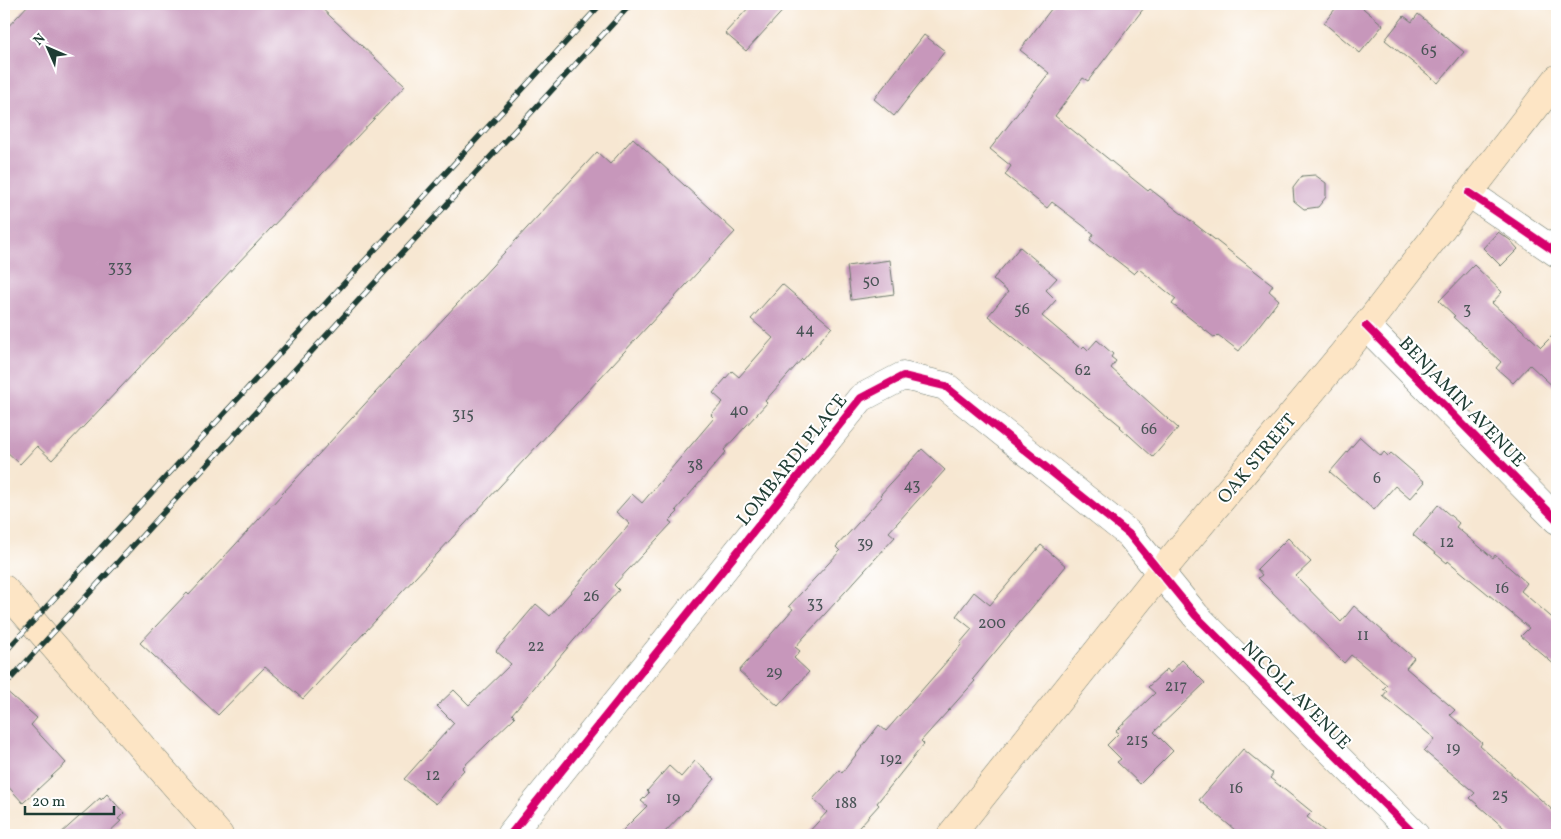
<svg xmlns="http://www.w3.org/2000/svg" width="1561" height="839" font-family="Vollkorn,serif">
  <rect width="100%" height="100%" fill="#fff"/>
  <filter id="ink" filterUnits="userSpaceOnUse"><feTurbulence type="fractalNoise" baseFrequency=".02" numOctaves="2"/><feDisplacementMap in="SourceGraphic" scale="10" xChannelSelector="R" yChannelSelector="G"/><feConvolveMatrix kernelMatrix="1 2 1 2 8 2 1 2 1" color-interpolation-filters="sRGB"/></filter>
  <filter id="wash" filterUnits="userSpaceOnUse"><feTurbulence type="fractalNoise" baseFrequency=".0096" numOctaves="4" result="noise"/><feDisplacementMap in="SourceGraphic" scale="20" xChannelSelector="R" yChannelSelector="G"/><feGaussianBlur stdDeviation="1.12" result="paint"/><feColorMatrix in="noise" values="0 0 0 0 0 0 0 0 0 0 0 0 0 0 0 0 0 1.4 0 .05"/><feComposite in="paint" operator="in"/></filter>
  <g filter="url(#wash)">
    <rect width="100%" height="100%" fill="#f7e7d2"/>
    <g id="blocks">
      <!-- building -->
      <g fill="#c797bb">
        <polygon points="29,4 317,4 405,86 52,460 37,446 20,464 4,449 4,31"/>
        <polygon points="752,4 789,4 746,51 725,33"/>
        <polygon points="1055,4 1147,4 1088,81 1083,78 1055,116 1148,191 1150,189 1273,285 1269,291 1279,300 1239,351 1218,335 1215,338 1172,304 1176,299 1139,269 1134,274 1090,240 1094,234 1052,202 1047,208 1005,175 1011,166 990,149 1049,73 1020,50"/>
        <polygon points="1339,4 1358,4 1383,25 1360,53 1324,23"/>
        <polygon points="1418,14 1464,52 1438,83 1385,40 1404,16 1412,22"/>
        <polygon points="924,35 945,51 894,116 874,99"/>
        <polygon points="633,138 735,232 303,699 265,667 218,715 140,643 187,593 189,595 597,152 610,164"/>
        <polygon points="1315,175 1326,183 1326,197 1318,207 1304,209 1294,201 1293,188 1302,176"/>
        <polygon points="1498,232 1510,240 1518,249 1501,266 1483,248"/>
        <polygon points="1020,247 1057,278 1046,290 1056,300 1042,316 1081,349 1084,346 1088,350 1097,340 1113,354 1111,357 1116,361 1111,368 1178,428 1153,457 1120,427 1121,426 988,316 1008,292 993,279"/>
        <polygon points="890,260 894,294 851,300 847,266"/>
        <polygon points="1474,265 1502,292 1492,303 1541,347 1557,331 1557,390 1530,365 1513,383 1496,368 1501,362 1453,317 1455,316 1439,301"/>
        <polygon points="782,284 832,327 803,360 802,359 765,401 767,403 724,450 726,452 676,510 678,512 669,521 672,523 614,585 619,590 574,640 512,714 515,717 462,768 464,770 452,783 453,784 436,804 404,779 454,723 437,706 454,690 469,705 511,664 496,651 536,604 550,616 630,524 616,512 632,494 642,503 714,418 711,415 723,402 713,393 732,371 739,377 773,338 751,319"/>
        <polygon points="1360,437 1381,456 1384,452 1388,456 1391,453 1425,482 1410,499 1395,486 1374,510 1330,472"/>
        <polygon points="922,449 945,470 889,532 895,537 795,647 800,651 794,658 809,672 778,706 739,671 793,609 789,606 840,551 836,547 882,497 880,495"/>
        <polygon points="1438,505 1459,523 1456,527 1493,558 1495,555 1527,583 1521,591 1557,622 1557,667 1521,636 1529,628 1448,561 1447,563 1413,535"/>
        <polygon points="1288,538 1311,562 1296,576 1341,622 1354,606 1414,658 1406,668 1455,710 1450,715 1482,743 1480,746 1557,814 1557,835 1512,835 1470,798 1475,793 1424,751 1435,739 1383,696 1387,691 1383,689 1387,685 1351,655 1344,663 1258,578 1262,575 1257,569"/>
        <polygon points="1041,545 1066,566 973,679 975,681 921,741 924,744 877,803 879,805 852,835 806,835 827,812 813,799 839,770 842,773 879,725 886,731 962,644 960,643 972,629 956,616 974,592 990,605"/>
        <polygon points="1182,660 1205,683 1154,732 1173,751 1140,784 1117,762 1121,759 1107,745 1119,733 1116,731 1155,693 1148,687 1167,669 1170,673"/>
        <polygon points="4,689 37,718 31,725 66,763 23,803 4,782"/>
        <polygon points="1243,749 1273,774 1270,778 1312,812 1307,817 1329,835 1241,835 1199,800"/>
        <polygon points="695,761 715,779 687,811 686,810 662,835 618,835 647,806 641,801 649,793 647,791 669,766 681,777"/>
        <polygon points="107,794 124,813 118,819 121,821 106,835 59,835 100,798 101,800"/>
      </g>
    </g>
  </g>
  <g filter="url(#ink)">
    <use href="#blocks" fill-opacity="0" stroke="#6b786b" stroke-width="1"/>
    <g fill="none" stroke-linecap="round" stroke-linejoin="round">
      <defs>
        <g id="street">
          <polyline points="1469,193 1557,253"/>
          <polyline points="1366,326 1557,520"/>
          <polyline points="510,835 861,398 903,376 945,386 1129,534 1196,616 1415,835"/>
        </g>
        <g id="secondary">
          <polyline points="4,589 219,835"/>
          <polyline points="951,835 1160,573 1366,326 1557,79"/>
        </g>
      </defs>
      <!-- street casing -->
      <use href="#street" stroke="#6b786b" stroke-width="29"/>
      <!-- secondary casing -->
      <use href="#secondary" stroke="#6b786b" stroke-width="29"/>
      <!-- street -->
      <use href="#street" stroke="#fff" stroke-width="28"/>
      <!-- secondary -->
      <use href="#secondary" stroke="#fde5c5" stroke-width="28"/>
      <defs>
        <g id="rail">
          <polyline points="4,653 601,4"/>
          <polyline points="4,686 631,4"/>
        </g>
      </defs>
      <!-- rail casing -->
      <use href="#rail" stroke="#1f3d34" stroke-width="5.5"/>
      <!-- rail -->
      <use href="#rail" stroke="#fff" stroke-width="4" stroke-dasharray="11" stroke-linecap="butt"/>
      <defs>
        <g id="cycleway">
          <polyline points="1469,193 1557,253"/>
          <polyline points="1366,326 1557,520"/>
          <polyline points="510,835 861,398 903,376 945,386 1129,534 1196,616 1415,835"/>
        </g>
      </defs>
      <!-- cycleway casing -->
      <use href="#cycleway" stroke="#fff" stroke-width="11"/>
      <!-- cycleway -->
      <use href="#cycleway" stroke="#d6006c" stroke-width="8"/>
    </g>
  </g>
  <g text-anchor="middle" stroke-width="4" stroke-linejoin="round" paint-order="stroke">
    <!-- number labels -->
    <g font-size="16" fill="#495456">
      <text x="1429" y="55">65</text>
      <text x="120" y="272">333</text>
      <text x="871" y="286">50</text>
      <text x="1022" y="314">56</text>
      <text x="1467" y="314">3</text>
      <text x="805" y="334">44</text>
      <text x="1083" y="375">62</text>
      <text x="739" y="415">40</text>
      <text x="463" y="419">315</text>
      <text x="1149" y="434">66</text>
      <text x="695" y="470">38</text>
      <text x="1377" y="483">6</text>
      <text x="912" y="490">43</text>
      <text x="1447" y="547">12</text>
      <text x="865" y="548">39</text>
      <text x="1502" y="593">16</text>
      <text x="591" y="601">26</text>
      <text x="815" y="608">33</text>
      <text x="992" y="628">200</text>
      <text x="1363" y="640">11</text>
      <text x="536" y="651">22</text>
      <text x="774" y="677">29</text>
      <text x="1176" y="691">217</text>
      <text x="1137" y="745">215</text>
      <text x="1453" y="753">19</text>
      <text x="891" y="764">192</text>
      <text x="433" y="780">12</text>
      <text x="1236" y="793">16</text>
      <text x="1500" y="800">25</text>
      <text x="673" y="803">19</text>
      <text x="846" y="808">188</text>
    </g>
    <!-- street labels -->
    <g font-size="19" fill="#1f3d34" stroke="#fff">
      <text transform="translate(1463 401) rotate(46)" y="7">BENJAMIN AVENUE</text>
      <text transform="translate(1256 458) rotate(-50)" y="7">OAK STREET</text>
      <text transform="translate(791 459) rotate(-51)" y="7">LOMBARDI PLACE</text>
      <text transform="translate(1297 694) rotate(45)" y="7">NICOLL AVENUE</text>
    </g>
  </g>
  <!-- margin -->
  <rect width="1561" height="839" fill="none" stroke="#fff" stroke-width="20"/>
  <!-- north arrow -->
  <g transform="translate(48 48) rotate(315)" stroke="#ffffff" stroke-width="4" paint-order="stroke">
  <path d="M0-4L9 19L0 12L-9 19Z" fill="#1f3d34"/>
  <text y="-8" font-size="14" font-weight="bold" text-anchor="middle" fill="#1f3d34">N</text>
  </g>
  <!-- scale -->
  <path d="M25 806v8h89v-8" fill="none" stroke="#1f3d34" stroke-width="2.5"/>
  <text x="32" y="806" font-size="15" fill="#1f3d34" stroke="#ffffff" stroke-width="4" paint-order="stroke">20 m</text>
</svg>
